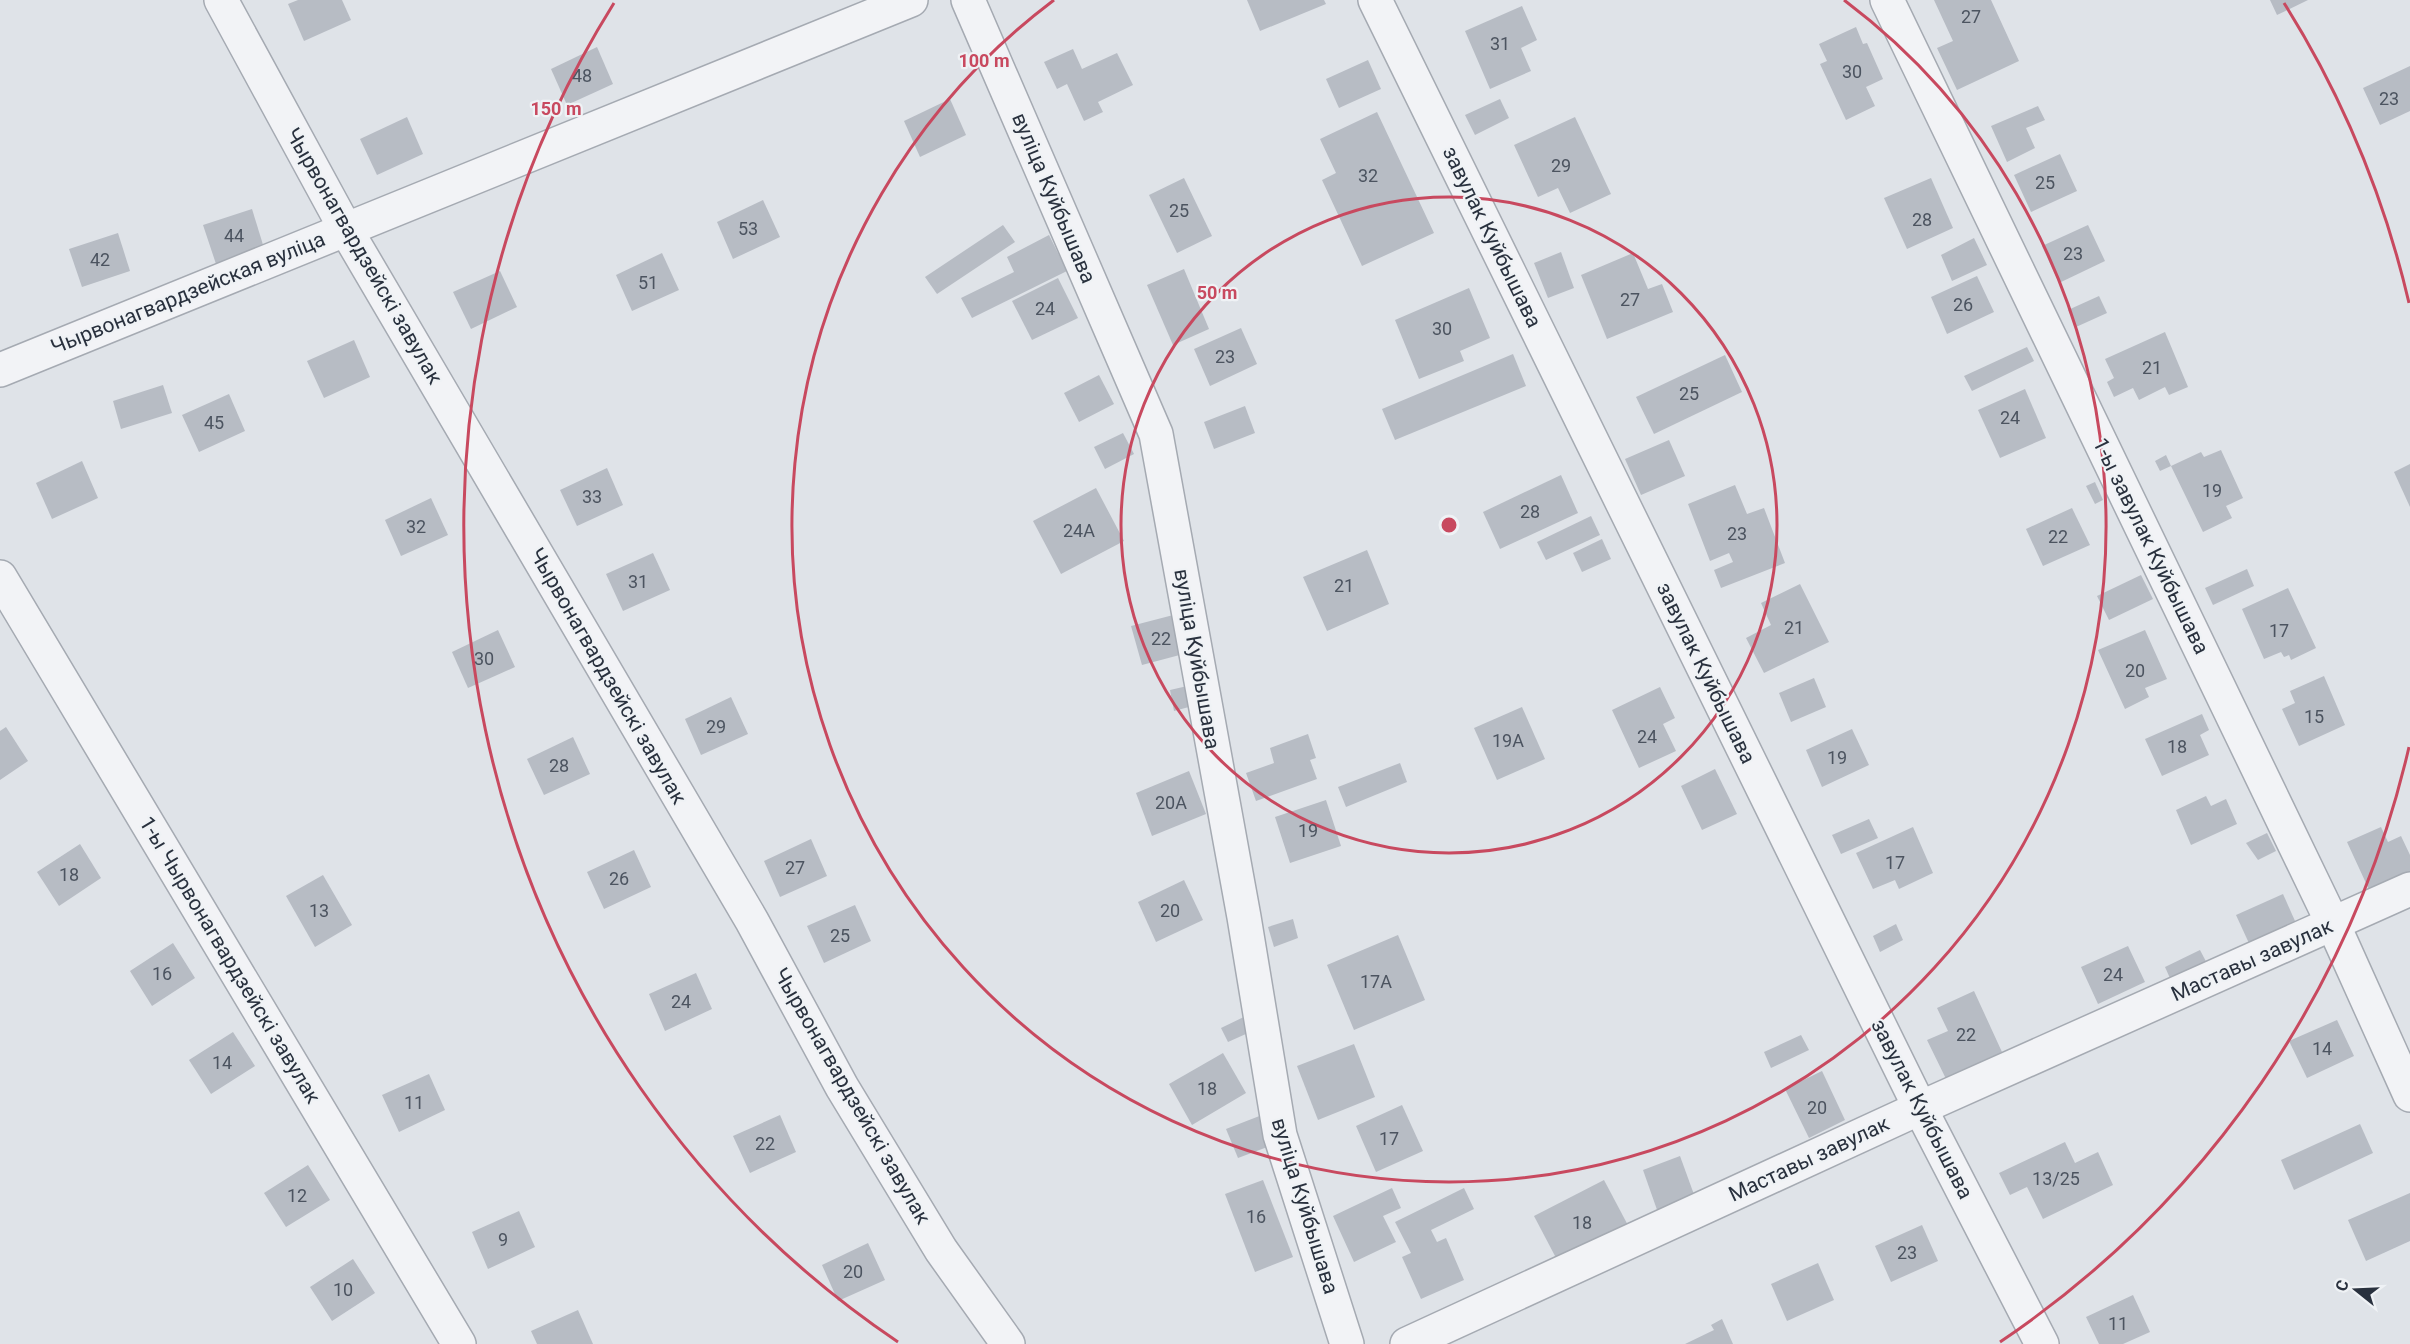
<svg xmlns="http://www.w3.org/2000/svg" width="2410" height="1344" font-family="Roboto,sans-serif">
  <rect width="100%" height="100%" fill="#dfe3e8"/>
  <!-- building -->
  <g fill="#b7bcc4">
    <polygon points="298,0 342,0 351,20 304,41 288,4"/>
    <polygon points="1247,0 1324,0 1326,4 1260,31"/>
    <polygon points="1934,0 1991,0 2019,61 1957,90 1937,48 1953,41"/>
    <polygon points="2270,0 2308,0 2277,15"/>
    <polygon points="1522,6 1537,40 1521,48 1531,71 1490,89 1465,31"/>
    <polygon points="1856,27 1863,44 1867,43 1883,79 1866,87 1875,106 1846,120 1820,64 1827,61 1819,44"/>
    <polygon points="597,47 613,84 567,105 551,69"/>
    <polygon points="1073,49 1082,69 1117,53 1133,85 1098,102 1103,112 1084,121 1067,84 1057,89 1044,62"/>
    <polygon points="1368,60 1381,89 1339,108 1326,79"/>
    <polygon points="2410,66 2410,111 2380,125 2363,88"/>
    <polygon points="950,99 966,135 920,157 904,121"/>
    <polygon points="1500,99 1509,118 1475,135 1465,115"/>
    <polygon points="2038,106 2045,120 2026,128 2035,148 2007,162 1991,126"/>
    <polygon points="1377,112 1434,233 1362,266 1322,180 1336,173 1320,139"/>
    <polygon points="407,117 423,154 377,175 360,139"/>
    <polygon points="1575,117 1611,194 1570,213 1558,188 1538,197 1514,145"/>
    <polygon points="2060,154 2077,191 2031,212 2014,175"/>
    <polygon points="1184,178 1212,236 1177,253 1149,195"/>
    <polygon points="1931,178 1953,228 1907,249 1884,198"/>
    <polygon points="763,200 780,237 733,259 717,222"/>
    <polygon points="252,209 264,248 216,264 203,225"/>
    <polygon points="1003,225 1015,242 937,294 925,277"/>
    <polygon points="2088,225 2105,261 2059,283 2042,246"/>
    <polygon points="118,233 130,271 82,287 69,249"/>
    <polygon points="1049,235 1067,271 972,318 961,298 1014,272 1007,257"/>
    <polygon points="1974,238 1987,265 1952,281 1941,255"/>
    <polygon points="1561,252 1574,288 1548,298 1534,263"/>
    <polygon points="662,253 679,290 632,311 616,275"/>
    <polygon points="1633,253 1648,289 1662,284 1673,312 1607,339 1581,275"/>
    <polygon points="1184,269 1209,329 1173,345 1147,285"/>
    <polygon points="500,271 517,307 471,329 453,292"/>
    <polygon points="1977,276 1994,312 1947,334 1931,297"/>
    <polygon points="1058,278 1078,318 1032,340 1012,301"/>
    <polygon points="1469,288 1490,338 1460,351 1464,361 1419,379 1395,320"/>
    <polygon points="2099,296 2107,313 2076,327 2068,310"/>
    <polygon points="1241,328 1257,364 1210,386 1194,349"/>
    <polygon points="2165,332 2188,387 2169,395 2165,387 2139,400 2133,388 2114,397 2107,382 2114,378 2105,359"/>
    <polygon points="354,340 370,377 324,398 307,361"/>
    <polygon points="2027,347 2034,361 1972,391 1964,376"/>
    <polygon points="1513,354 1526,386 1395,440 1382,409"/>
    <polygon points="1725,355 1742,392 1654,434 1636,397"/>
    <polygon points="1099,375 1114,404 1079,422 1064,393"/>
    <polygon points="163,385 172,413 121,429 113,401"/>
    <polygon points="2025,389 2046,438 2000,458 1978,410"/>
    <polygon points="229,394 245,431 199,452 182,415"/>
    <polygon points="1245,406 1255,433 1214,449 1204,422"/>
    <polygon points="1123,433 1134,454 1105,469 1094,447"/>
    <polygon points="1669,440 1685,476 1641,495 1625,459"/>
    <polygon points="2221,450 2243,498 2226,506 2232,518 2203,532 2171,466 2160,471 2155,461 2166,455 2171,466 2201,452 2204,457"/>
    <polygon points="82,461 98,498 52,519 36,483"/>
    <polygon points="2410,464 2410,507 2394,472"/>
    <polygon points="607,468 623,505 577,526 560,490"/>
    <polygon points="1561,475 1578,513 1500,549 1483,512"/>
    <polygon points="2095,482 2103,500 2095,504 2086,486"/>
    <polygon points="1735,485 1747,514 1764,508 1785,563 1721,588 1714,570 1733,562 1729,553 1710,561 1688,504"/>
    <polygon points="1096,488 1124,541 1061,574 1033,521"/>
    <polygon points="431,498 448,535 401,556 385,520"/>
    <polygon points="2072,508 2090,545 2043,566 2026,529"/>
    <polygon points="1591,516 1600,535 1546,560 1537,542"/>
    <polygon points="1602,539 1611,559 1582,572 1573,553"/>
    <polygon points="1367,550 1389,604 1327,631 1303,577"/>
    <polygon points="653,553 670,590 623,611 606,574"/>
    <polygon points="2247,569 2254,586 2213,605 2205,588"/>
    <polygon points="2141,575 2153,599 2109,620 2097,596"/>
    <polygon points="1800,584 1829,642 1764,673 1746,638 1771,625 1761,603"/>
    <polygon points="2288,588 2316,648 2291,660 2289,655 2284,657 2281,652 2264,659 2242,609"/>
    <polygon points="1181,613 1191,652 1142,665 1131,626"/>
    <polygon points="498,630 515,667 468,688 452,652"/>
    <polygon points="2145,630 2167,679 2145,688 2149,697 2125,709 2098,650"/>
    <polygon points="2324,676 2345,725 2299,746 2282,709 2295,703 2290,691"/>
    <polygon points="1814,678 1826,707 1791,722 1779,693"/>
    <polygon points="1196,684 1200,704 1174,711 1170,690"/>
    <polygon points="1660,687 1675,718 1663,724 1676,751 1639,768 1612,710"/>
    <polygon points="731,697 748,734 701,755 685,719"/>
    <polygon points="1522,707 1545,759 1497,780 1474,728"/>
    <polygon points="2202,714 2209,730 2200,735 2209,755 2162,776 2145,739"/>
    <polygon points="6,727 28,761 0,780 0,731"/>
    <polygon points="1852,729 1869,765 1822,787 1806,750"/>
    <polygon points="1308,734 1316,758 1310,760 1317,779 1256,801 1246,773 1274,763 1270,748"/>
    <polygon points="573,737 590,774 544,795 527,759"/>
    <polygon points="1400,763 1407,782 1346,807 1338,787"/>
    <polygon points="1715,769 1737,814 1702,830 1681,786"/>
    <polygon points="1189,771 1206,814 1152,836 1136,793"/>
    <polygon points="2206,796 2211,806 2226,799 2237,824 2191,845 2176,810"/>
    <polygon points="1326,800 1341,846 1290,863 1275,817"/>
    <polygon points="1869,819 1878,838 1841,854 1832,835"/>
    <polygon points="1913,827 1933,873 1899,889 1895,880 1873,889 1856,853"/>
    <polygon points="2381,827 2388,842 2401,836 2410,855 2410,876 2371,894 2347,842"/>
    <polygon points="2267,833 2276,851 2258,860 2246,843"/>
    <polygon points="811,839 827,876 780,897 764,861"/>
    <polygon points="80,844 101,878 59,906 37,872"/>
    <polygon points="634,850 651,887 604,909 587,872"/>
    <polygon points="323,875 352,925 315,947 286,896"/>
    <polygon points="1184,880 1203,920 1156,942 1138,902"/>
    <polygon points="2283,894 2299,930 2253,952 2236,915"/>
    <polygon points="855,905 871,941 824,963 807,926"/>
    <polygon points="1293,919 1298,938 1274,947 1268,927"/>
    <polygon points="1896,924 1903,940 1880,952 1873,936"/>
    <polygon points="1398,935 1425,1000 1354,1030 1327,965"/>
    <polygon points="173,943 195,978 152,1006 130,971"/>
    <polygon points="2128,946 2145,982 2098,1004 2081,967"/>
    <polygon points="2200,950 2212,973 2178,996 2165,967"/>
    <polygon points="696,973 712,1009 665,1031 649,994"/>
    <polygon points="1974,991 2002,1052 1963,1071 1949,1085 1927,1040 1948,1031 1937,1008"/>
    <polygon points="1250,1014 1257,1029 1228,1042 1221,1028"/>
    <polygon points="2337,1020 2354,1056 2307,1078 2289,1041"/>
    <polygon points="233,1032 255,1066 211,1094 189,1060"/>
    <polygon points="1801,1035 1809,1050 1771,1068 1764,1052"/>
    <polygon points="1354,1044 1375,1097 1318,1120 1297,1066"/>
    <polygon points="1223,1053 1246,1093 1192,1125 1169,1084"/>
    <polygon points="1822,1071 1845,1120 1809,1138 1785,1089"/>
    <polygon points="429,1074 445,1110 399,1132 382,1095"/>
    <polygon points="1402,1105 1423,1151 1376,1172 1356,1126"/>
    <polygon points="780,1115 796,1152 750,1173 733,1136"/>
    <polygon points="1262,1115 1273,1145 1238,1158 1226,1129"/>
    <polygon points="2360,1124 2373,1153 2294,1190 2281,1160"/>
    <polygon points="2065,1142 2075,1163 2098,1152 2113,1185 2043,1219 2027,1187 2010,1195 1999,1173"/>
    <polygon points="1680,1156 1700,1211 1662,1224 1643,1170"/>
    <polygon points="308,1165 330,1200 286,1227 264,1193"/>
    <polygon points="1263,1180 1293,1257 1255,1272 1225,1194"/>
    <polygon points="1604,1180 1631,1231 1565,1275 1534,1216"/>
    <polygon points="1392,1188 1401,1208 1383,1216 1396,1242 1354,1262 1333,1216"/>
    <polygon points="1464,1188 1474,1209 1431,1230 1437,1242 1446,1238 1464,1280 1421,1299 1402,1257 1411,1253 1395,1222"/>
    <polygon points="2410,1193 2410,1241 2366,1261 2348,1220"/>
    <polygon points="519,1211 535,1247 488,1269 472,1232"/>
    <polygon points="1922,1225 1938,1261 1891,1282 1875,1246"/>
    <polygon points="868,1243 885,1280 838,1301 822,1265"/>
    <polygon points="353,1259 375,1293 332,1321 310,1287"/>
    <polygon points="1818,1263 1834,1300 1787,1321 1771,1284"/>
    <polygon points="2133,1295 2150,1332 2123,1344 2099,1344 2086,1317"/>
    <polygon points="578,1310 593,1344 537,1344 531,1331"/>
    <polygon points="1722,1319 1733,1344 1685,1344 1714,1330 1711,1325"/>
  </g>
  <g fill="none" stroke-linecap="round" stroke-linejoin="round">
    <defs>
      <g id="street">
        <polyline points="221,0 345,228 752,921 842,1087 941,1250 1008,1344"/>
        <polyline points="968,0 1156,434 1244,917 1280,1135 1347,1344"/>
        <polyline points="1375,0 1920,1108 2042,1344"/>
        <polyline points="1887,0 2333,924 2410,1095"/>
        <polyline points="0,370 911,0"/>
        <polyline points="0,577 459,1344"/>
        <polyline points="1407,1344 1920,1108 2410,889"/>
      </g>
    </defs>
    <!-- street casing -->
    <use href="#street" stroke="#a5aab2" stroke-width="36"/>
    <!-- street -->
    <use href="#street" stroke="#f2f3f6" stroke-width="33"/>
  </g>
  <!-- distance rings -->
  <g fill="none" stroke="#c8495f" stroke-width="3">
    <circle cx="1449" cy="525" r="328"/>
    <path d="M1844 0A657 657 0 1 1 1054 0"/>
    <path d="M2409 747A985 985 0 0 1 2000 1342M898 1342A985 985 0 0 1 614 3M2284 3A985 985 0 0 1 2409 303"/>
  </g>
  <g text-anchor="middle" stroke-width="4.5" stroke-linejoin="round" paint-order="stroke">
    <!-- number labels -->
    <g font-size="18" fill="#4c5460">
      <text x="1971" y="23">27</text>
      <text x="1500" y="50">31</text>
      <text x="1852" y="78">30</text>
      <text x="582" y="82">48</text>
      <text x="2389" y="105">23</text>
      <text x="1561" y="172">29</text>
      <text x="1368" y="182">32</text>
      <text x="2045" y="189">25</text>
      <text x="1179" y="217">25</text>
      <text x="1922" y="226">28</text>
      <text x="748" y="235">53</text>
      <text x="234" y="242">44</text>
      <text x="2073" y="260">23</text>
      <text x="100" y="266">42</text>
      <text x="648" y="289">51</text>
      <text x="1630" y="306">27</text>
      <text x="1963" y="311">26</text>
      <text x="1045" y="315">24</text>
      <text x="1442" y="335">30</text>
      <text x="1225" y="363">23</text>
      <text x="2152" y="374">21</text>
      <text x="1689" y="400">25</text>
      <text x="2010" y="424">24</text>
      <text x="214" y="429">45</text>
      <text x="2212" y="497">19</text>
      <text x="592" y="503">33</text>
      <text x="1530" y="518">28</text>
      <text x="416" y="533">32</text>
      <text x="1079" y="537">24А</text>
      <text x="1737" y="540">23</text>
      <text x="2058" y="543">22</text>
      <text x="638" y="588">31</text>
      <text x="1344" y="592">21</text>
      <text x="1794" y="634">21</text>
      <text x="2279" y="637">17</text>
      <text x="1161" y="645">22</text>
      <text x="484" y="665">30</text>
      <text x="2135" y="677">20</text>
      <text x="2314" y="723">15</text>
      <text x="716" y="733">29</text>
      <text x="1647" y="743">24</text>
      <text x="1508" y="747">19А</text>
      <text x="2177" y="753">18</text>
      <text x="1837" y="764">19</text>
      <text x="559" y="772">28</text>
      <text x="1171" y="809">20А</text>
      <text x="1308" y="837">19</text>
      <text x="1895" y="869">17</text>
      <text x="795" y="874">27</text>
      <text x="69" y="881">18</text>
      <text x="619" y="885">26</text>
      <text x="319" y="917">13</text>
      <text x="1170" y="917">20</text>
      <text x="840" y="942">25</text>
      <text x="162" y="980">16</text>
      <text x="2113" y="981">24</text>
      <text x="1376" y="988">17А</text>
      <text x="681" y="1008">24</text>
      <text x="1966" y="1041">22</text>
      <text x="2322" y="1055">14</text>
      <text x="222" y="1069">14</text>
      <text x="1207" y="1095">18</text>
      <text x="414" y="1109">11</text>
      <text x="1817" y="1114">20</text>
      <text x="1389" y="1145">17</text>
      <text x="765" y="1150">22</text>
      <text x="2056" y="1185">13/25</text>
      <text x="297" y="1202">12</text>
      <text x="1256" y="1223">16</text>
      <text x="1582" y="1229">18</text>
      <text x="503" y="1246">9</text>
      <text x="1907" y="1259">23</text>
      <text x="853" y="1278">20</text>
      <text x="343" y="1296">10</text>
      <text x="2118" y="1330">11</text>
    </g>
    <!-- street labels -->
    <g font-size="21" fill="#29313e" stroke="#eff2f5">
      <text transform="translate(1054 198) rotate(67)" y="7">вуліца Куйбышава</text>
      <text transform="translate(1492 237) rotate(64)" y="7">завулак Куйбышава</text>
      <text transform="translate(364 256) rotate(60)" y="7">Чырвонагвардзейскі завулак</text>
      <text transform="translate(188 293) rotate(-22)" y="7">Чырвонагвардзейская вуліца</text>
      <text transform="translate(2151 546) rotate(64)" y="7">1-ы завулак Куйбышава</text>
      <text transform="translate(1197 659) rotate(80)" y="7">вуліца Куйбышава</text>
      <text transform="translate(1706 673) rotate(64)" y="7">завулак Куйбышава</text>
      <text transform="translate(608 676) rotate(60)" y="7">Чырвонагвардзейскі завулак</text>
      <text transform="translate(230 960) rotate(59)" y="7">1-ы Чырвонагвардзейскі завулак</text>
      <text transform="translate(2252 960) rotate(-24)" y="7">Маставы завулак</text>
      <text transform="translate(852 1096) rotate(60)" y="7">Чырвонагвардзейскі завулак</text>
      <text transform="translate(1922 1109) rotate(63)" y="7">завулак Куйбышава</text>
      <text transform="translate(1809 1159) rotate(-25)" y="7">Маставы завулак</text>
      <text transform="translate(1305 1206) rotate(73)" y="7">вуліца Куйбышава</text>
    </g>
  </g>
  <circle cx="1449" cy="525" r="9" fill="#c8495f" stroke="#eff2f5" stroke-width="3"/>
  <g font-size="18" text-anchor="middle" font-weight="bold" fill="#c8495f" stroke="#eff2f5" stroke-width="4.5" stroke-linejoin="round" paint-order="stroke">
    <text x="984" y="67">100 m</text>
    <text x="556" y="115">150 m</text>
    <text x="1217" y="299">50 m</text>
  </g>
  <!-- north arrow -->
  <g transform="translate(2356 1290) rotate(288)" stroke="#eff2f5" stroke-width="4.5" paint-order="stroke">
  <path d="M0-4.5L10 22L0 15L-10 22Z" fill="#29313e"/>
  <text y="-9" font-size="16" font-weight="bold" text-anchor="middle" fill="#29313e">С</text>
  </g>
</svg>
